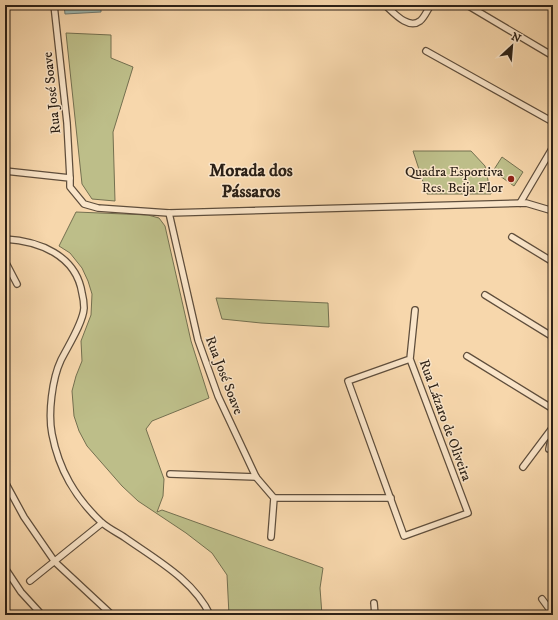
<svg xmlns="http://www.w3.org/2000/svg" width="558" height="620" font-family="'IM FELL DW Pica',serif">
  <rect width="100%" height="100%" fill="#f7d7ac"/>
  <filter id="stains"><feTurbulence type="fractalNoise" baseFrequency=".005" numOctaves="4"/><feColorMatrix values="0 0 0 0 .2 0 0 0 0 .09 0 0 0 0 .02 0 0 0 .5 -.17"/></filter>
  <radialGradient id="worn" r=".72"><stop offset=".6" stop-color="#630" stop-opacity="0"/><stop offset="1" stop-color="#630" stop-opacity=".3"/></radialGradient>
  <!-- green -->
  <g fill="#bdbe89" stroke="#747050">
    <polygon points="66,33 111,35 111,58 133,67 113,132 115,201 92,199 82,184"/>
    <polygon points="413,151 471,151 485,166 491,194 427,194"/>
    <polygon points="502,157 523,172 514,186 493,171"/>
    <polygon points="76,212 148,215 159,218 165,226 191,341 209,398 152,421 146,429 164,479 163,496 157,512 162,510 323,568 320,588 322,615 229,615 227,575 212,553 186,533 138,501 122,486 87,446 79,431 74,416 72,391 76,376 82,361 81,341 91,315 92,294 88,281 82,268 70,253 59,246"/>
    <polygon points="216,298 328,303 329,327 261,323 222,319"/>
  </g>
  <!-- water -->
  <polygon fill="#9eb8b1" stroke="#707c73" points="64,5 101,5 101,12 65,14"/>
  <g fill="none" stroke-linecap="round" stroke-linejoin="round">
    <defs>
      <g id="street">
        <polyline points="54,5 67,123 70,178"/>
        <path d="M385 5C393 12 408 30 420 21 425 17 427 10 431 5"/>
        <polyline points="467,5 553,56"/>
        <polyline points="426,51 553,122"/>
        <polyline points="5,171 70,178 70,187 84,204 98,208 169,213 526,203 553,211"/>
        <polyline points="520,203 553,147"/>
        <polyline points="169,213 198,340 218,396 256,477 274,498 271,537"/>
        <polyline points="512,237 553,262"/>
        <path d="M5 239C39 241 76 255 82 293 83 297 84 303 84 308 83 323 68 346 61 360 52 379 48 414 52 434 59 470 75 497 101 522 108 528 116 532 124 537 155 559 194 580 210 615"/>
        <polyline points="5,261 17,284"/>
        <polyline points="485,295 553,337"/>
        <polyline points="467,356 553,409"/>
        <polyline points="410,359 348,381 404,536 468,513 410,359 415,310"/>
        <polyline points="549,449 553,430"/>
        <polyline points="523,467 553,427"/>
        <polyline points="170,474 256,477"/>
        <polyline points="5,482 24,517 55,562 112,615"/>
        <polyline points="274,498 391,498"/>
        <polyline points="5,568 21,592 42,615"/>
        <polyline points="30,581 102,523"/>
        <polyline points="542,599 553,614"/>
        <polyline points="374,603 375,615"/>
      </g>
    </defs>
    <!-- street casing -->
    <use href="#street" stroke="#5f4e3c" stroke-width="8"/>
    <!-- street -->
    <use href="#street" stroke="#fae5c9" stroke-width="5.5"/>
  </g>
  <!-- markers -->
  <circle fill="#8f2418" stroke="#fae5c9" stroke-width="1.5" cx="511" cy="179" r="4"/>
  <g text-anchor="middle" stroke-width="3" stroke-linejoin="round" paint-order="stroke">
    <!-- street labels -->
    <g font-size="14" fill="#2c2117" stroke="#fae5c9">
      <text transform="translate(51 93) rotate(-96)" y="5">Rua José Soave</text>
      <text transform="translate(225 375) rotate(69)" y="5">Rua José Soave</text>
      <text transform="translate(446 420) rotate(70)" y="5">Rua Lázaro de Oliveira</text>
    </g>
    <!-- poi labels -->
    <g font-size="14" fill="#2c2117" stroke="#fae5c9" text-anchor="end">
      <text x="503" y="176">Quadra Esportiva<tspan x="503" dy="16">Res. Beija Flor</tspan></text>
    </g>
    <!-- district labels -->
    <g font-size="18" font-weight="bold" fill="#2c2117" stroke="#fae5c9">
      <text x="251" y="176">Morada dos<tspan x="251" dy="21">Pássaros</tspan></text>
    </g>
  </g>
  <!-- margin -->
  <rect width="558" height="620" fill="none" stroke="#f7d7ac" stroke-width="20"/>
  <rect x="6" y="6" width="546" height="608" fill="none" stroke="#2c2117" stroke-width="2"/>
  <rect x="10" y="10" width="538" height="600" fill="none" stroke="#2c2117"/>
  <!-- north arrow -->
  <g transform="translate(512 46) rotate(26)" stroke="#fae5c9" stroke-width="3" paint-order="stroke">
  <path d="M0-3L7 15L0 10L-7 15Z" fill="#2c2117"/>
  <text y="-6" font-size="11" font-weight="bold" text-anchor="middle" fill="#2c2117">N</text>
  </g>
  <rect width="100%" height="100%" filter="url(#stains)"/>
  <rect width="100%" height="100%" fill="url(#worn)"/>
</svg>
